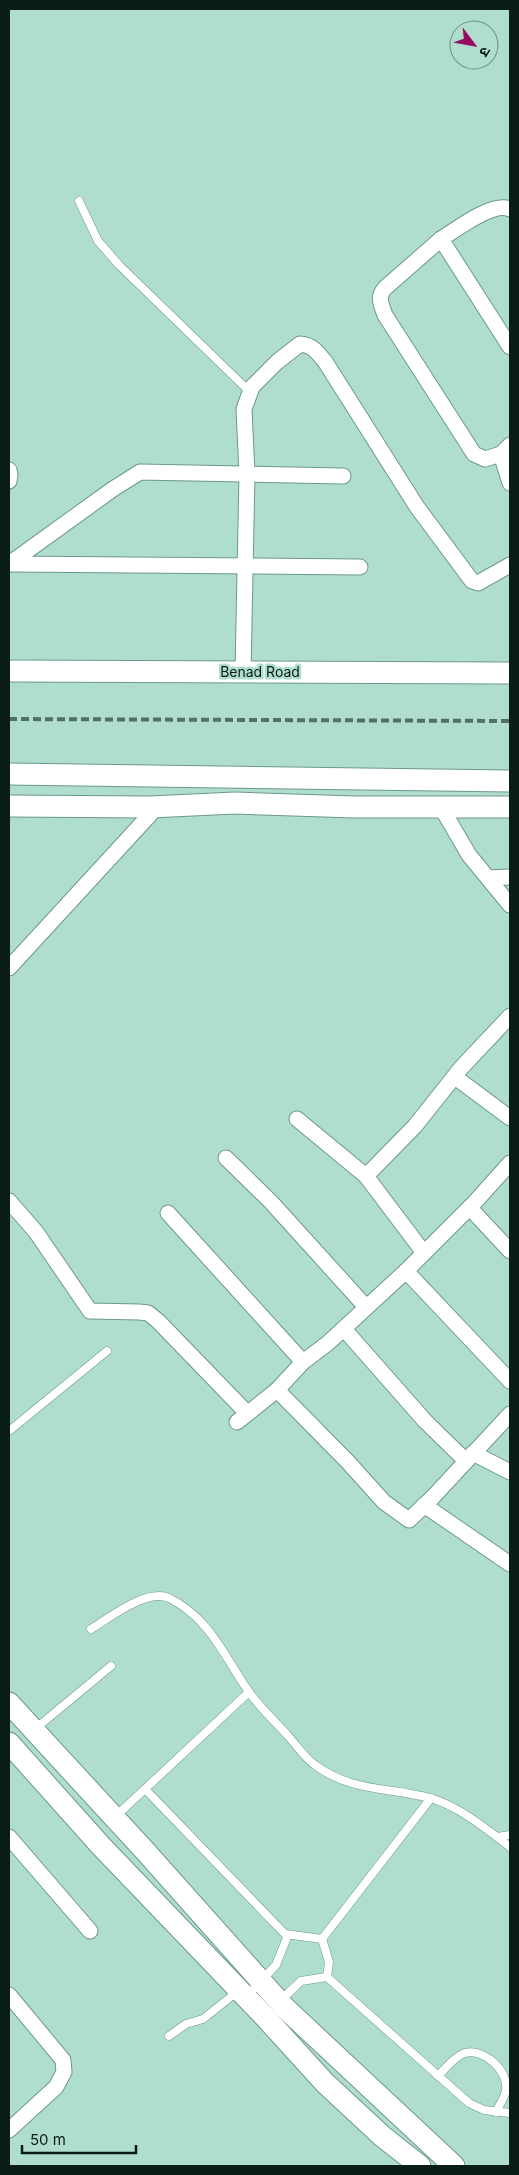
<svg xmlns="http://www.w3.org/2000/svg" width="519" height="2175" font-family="Inter,'Noto Sans Devanagari',sans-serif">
  <rect width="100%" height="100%" fill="#afdece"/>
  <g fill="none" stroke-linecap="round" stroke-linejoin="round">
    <defs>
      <g id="lane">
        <polyline points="79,201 98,241 119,265 250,392"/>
        <polyline points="9,1431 107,1351"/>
        <path d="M91 1629C109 1618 147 1588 169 1598 210 1618 225 1658 249 1692 260 1708 276 1722 289 1737 297 1746 305 1758 315 1765 351 1792 389 1787 430 1798 457 1805 488 1830 510 1847"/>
        <polyline points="35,1729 111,1666"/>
        <polyline points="145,1789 285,1934 322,1939 329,1962 327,1977"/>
        <polyline points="116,1816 249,1692"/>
        <polyline points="497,1837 510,1835"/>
        <polyline points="322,1939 431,1798"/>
        <polyline points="327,1977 469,2103 484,2110 510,2113"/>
        <polyline points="246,1997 276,1965 288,1935"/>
        <polyline points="280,2001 301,1981 327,1977"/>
        <polyline points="169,2036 186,2024 203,2019 238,1991"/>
        <path d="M438 2076C445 2069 455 2056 465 2053 484 2048 509 2071 506 2090 505 2097 499 2106 496 2112"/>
      </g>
      <g id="street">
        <path d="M510 209C493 201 457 229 441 239L510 347"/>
        <path d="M441 239 385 288C377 297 381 304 385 315L474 454 485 459 501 454"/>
        <polyline points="510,445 501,454 510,483"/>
        <polyline points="9,470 10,475 9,481"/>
        <polyline points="9,564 113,489 140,472 343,476"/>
        <polyline points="9,564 360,567"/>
        <path d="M243 672 247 474 244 409 252 387 277 362 300 344C313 345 318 353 326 363L417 507 472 581 478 583 510 565"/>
        <polyline points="441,807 469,855 510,905"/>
        <polyline points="488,878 510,877"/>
        <polyline points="9,968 157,807"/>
        <polyline points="455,1077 510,1118"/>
        <polyline points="297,1119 366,1176 415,1126 461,1068 510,1016"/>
        <polyline points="226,1158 271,1202 366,1307"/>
        <polyline points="366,1176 424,1253"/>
        <polyline points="9,1201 36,1232 90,1311 139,1312 148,1313 158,1321 247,1413"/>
        <polyline points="470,1208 510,1251"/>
        <polyline points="168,1213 303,1362"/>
        <polyline points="406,1271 510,1381"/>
        <polyline points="344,1329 425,1421 466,1461"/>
        <polyline points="277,1390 348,1462 384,1502 409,1520 432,1498 510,1414"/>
        <polyline points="237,1422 277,1390 303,1362 328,1343 406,1271 475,1202 510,1163"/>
        <polyline points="473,1453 510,1472"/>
        <polyline points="424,1505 510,1564"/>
        <polyline points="9,1837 90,1931"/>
        <polyline points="9,1995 63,2060 64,2072 56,2087 9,2130"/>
      </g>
      <g id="secondary">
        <polyline points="9,671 510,673"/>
        <polyline points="9,774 510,781"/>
        <polyline points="9,806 150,807 235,803 355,807 510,807"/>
        <polyline points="9,1703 146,1852 285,2008 454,2166"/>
        <polyline points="9,1743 101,1846 265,2017 325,2083 382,2136 420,2166"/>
      </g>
    </defs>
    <!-- lane casing -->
    <use href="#lane" stroke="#6c998a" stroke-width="9"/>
    <!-- street casing -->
    <use href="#street" stroke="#6c998a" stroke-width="17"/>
    <!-- secondary casing -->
    <use href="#secondary" stroke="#6c998a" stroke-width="23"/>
    <!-- lane -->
    <use href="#lane" stroke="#fff" stroke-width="8"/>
    <!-- street -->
    <use href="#street" stroke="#fff" stroke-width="15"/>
    <!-- secondary -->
    <use href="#secondary" stroke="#fff" stroke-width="21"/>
    <!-- rail -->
    <polyline stroke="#527066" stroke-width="4" stroke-dasharray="8 4" stroke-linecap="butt" points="9,719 510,721"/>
  </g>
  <g text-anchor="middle" stroke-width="5" stroke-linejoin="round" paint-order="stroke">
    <!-- street labels -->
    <g font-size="14" fill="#0a1c17" stroke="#afdece">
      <text x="260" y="677">Benad Road</text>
    </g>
  </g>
  <!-- border -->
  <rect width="519" height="2175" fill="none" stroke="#0a1c17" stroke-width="20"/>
  <!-- north arrow -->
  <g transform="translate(474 45) rotate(122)"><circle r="24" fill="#afdece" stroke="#6d9085"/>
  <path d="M0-4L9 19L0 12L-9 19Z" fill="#990b5e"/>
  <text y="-8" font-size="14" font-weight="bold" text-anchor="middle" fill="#0a1c17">उ</text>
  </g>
  <!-- scale -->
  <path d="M22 2145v8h114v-8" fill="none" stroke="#0a1c17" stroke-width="2.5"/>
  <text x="30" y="2145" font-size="15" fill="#0a1c17" stroke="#afdece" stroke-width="4" paint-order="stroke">50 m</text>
</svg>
